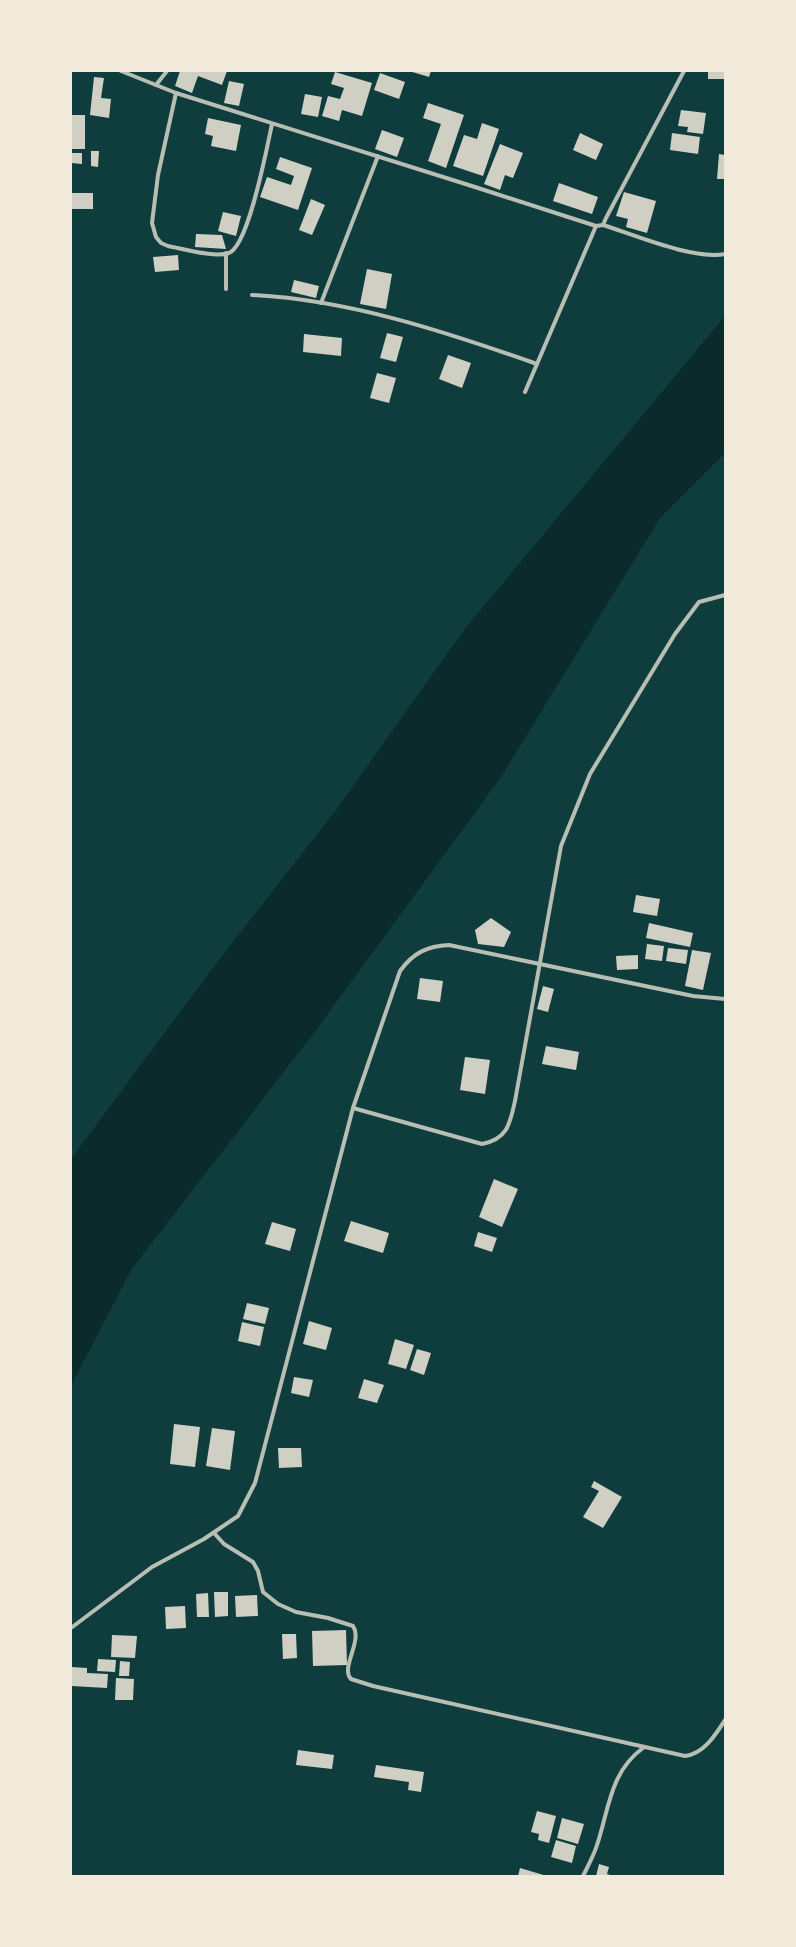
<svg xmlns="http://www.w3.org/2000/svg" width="796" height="1947" font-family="Ubuntu,sans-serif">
  <rect width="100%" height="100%" fill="#0f3d3e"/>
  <!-- water -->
  <polygon fill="#0a2a2b" points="725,316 725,453 660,518 501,777 313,1034 131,1270 71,1386 71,1159 215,965 336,810 464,630"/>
  <!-- building -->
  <g fill="#cfcfc3">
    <polygon points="180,71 227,71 222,85 198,76 192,93 175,86"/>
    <polygon points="409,71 431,71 429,77"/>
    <rect x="708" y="71" width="17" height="8"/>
    <polygon points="335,72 372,83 362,116 342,110 339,121 322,116 328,96 340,99 344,88 331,84"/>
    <polygon points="380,73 405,82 399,99 374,90"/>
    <polygon points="94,77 104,78 101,98 111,99 109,118 90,115"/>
    <polygon points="229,81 244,84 239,106 224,103"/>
    <polygon points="305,94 322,97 318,117 301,114"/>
    <polygon points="428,103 464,115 446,168 428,161 441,124 423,118"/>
    <polygon points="681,110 706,113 703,134 687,132 688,127 678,126"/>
    <rect x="71" y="115" width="14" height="34"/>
    <polygon points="208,118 241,125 236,151 211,146 213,136 205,134"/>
    <polygon points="482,123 499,129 483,176 453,166 464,135 477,139"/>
    <polygon points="382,130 404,138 397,157 375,149"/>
    <polygon points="580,133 603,144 596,160 573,150"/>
    <polygon points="672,133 700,137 698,154 670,150"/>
    <polygon points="500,144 523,153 513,178 505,175 500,190 484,184"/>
    <polygon points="91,151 99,151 98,167 91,166"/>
    <polygon points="71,153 82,153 82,164 71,163"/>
    <polygon points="719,154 725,155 725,179 717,179"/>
    <polygon points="280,157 312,168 298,210 260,197 267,177 291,185 294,176 276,169"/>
    <polygon points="559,183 598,197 592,214 553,201"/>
    <polygon points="624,192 656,201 647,233 626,227 628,219 616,216"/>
    <rect x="71" y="193" width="22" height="16"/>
    <polygon points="311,199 325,205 312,235 299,230"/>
    <polygon points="223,212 241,216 236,236 218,231"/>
    <polygon points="196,234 222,235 226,249 195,247"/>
    <polygon points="178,255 179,270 155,272 153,257"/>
    <polygon points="367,269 392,274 386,309 360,304"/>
    <polygon points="294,280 319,286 316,298 291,292"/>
    <polygon points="387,333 403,337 396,362 380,358"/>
    <polygon points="304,334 342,338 341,356 303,352"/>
    <polygon points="448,355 471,363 462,388 439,379"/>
    <polygon points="377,373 396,378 389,403 370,398"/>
    <polygon points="636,895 660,899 657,916 633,912"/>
    <polygon points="491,918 511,932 504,947 478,944 475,930"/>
    <polygon points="649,923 693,933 690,947 646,938"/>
    <polygon points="647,944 664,946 662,961 645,959"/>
    <polygon points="668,948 688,950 686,964 666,961"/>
    <polygon points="692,950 711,953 703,990 685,986"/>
    <polygon points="638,955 638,969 617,970 616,956"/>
    <polygon points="420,978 443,981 440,1002 417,999"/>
    <polygon points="543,986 554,989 548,1012 537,1009"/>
    <polygon points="546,1046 579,1052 576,1070 542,1064"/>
    <polygon points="465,1057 490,1060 485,1094 460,1090"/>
    <polygon points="494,1179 518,1189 502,1227 479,1217"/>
    <polygon points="351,1221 389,1233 383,1253 344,1241"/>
    <polygon points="272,1222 296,1229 290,1251 265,1244"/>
    <polygon points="478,1232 497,1238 492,1252 474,1246"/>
    <polygon points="247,1303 269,1308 265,1324 243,1319"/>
    <polygon points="309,1321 332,1328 326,1350 303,1344"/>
    <polygon points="242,1322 264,1327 260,1346 238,1341"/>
    <polygon points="395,1339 414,1345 406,1369 388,1364"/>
    <polygon points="417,1349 431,1353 424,1375 410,1370"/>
    <polygon points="294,1377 313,1380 309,1397 291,1393"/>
    <polygon points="364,1379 384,1385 377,1403 358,1398"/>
    <polygon points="174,1424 200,1427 195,1467 170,1464"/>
    <polygon points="212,1428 235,1431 230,1470 206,1466"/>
    <polygon points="278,1448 301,1448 302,1467 279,1468"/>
    <polygon points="594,1481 622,1497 603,1528 583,1517 599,1491 591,1487"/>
    <polygon points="214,1592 228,1592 228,1616 215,1617"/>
    <polygon points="208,1593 209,1617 197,1617 196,1594"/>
    <polygon points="257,1595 258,1616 236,1617 235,1596"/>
    <polygon points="185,1606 186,1628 166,1629 165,1607"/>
    <polygon points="346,1630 347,1665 313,1666 312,1631"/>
    <polygon points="282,1634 296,1634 297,1658 283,1659"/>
    <polygon points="112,1635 137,1636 135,1658 111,1657"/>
    <polygon points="98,1659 116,1660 115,1672 97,1671"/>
    <polygon points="120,1661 130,1662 129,1676 119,1676"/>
    <polygon points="71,1667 87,1668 87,1673 108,1674 107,1688 71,1686"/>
    <polygon points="116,1678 134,1679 133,1700 115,1700"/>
    <polygon points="298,1750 334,1755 332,1769 296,1765"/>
    <polygon points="376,1765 424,1772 421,1792 408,1790 409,1782 374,1777"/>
    <polygon points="537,1811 556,1816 549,1843 538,1840 539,1834 531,1832"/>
    <polygon points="562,1818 584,1824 578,1844 557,1838"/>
    <polygon points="556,1840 576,1846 572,1863 551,1857"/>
    <polygon points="599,1864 609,1867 607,1874 613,1876 596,1876"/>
    <polygon points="520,1868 547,1876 518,1876"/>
  </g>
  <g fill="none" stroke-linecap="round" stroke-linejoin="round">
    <!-- minor -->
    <g stroke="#b8beb3" stroke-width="4">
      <polyline points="121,71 176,93 475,187 596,226 603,225 606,218 684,71"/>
      <polyline points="156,85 167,71"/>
      <path d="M176 93 158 175 152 223 156 237 161 243 168 246C184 249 215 258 229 253 249 245 267 147 272 124"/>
      <path d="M603 225C635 235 693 260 725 254"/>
      <polyline points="226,253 226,289"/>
      <path d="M252 295C350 300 446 332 537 364"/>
      <polyline points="321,303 378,156"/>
      <polyline points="525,392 596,226"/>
      <path d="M353 1108 482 1144C508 1139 510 1123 515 1101L561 846 590 774 675 634 699 602 725 595"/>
      <path d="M214 1533 224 1544 253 1562 258 1571 263 1592 278 1604 296 1612 328 1618 353 1626C363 1641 340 1668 351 1679L373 1686 685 1756C704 1754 716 1734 725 1720"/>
      <path d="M71 1628 152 1567 204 1539 238 1516 255 1483 353 1108 400 971C413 953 427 946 449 945L693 996 725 999"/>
      <path d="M583 1876C588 1866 594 1855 597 1845 609 1809 610 1772 643 1748"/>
    </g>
  </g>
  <!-- border -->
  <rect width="796" height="1947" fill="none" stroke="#f1e9da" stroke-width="144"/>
</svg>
